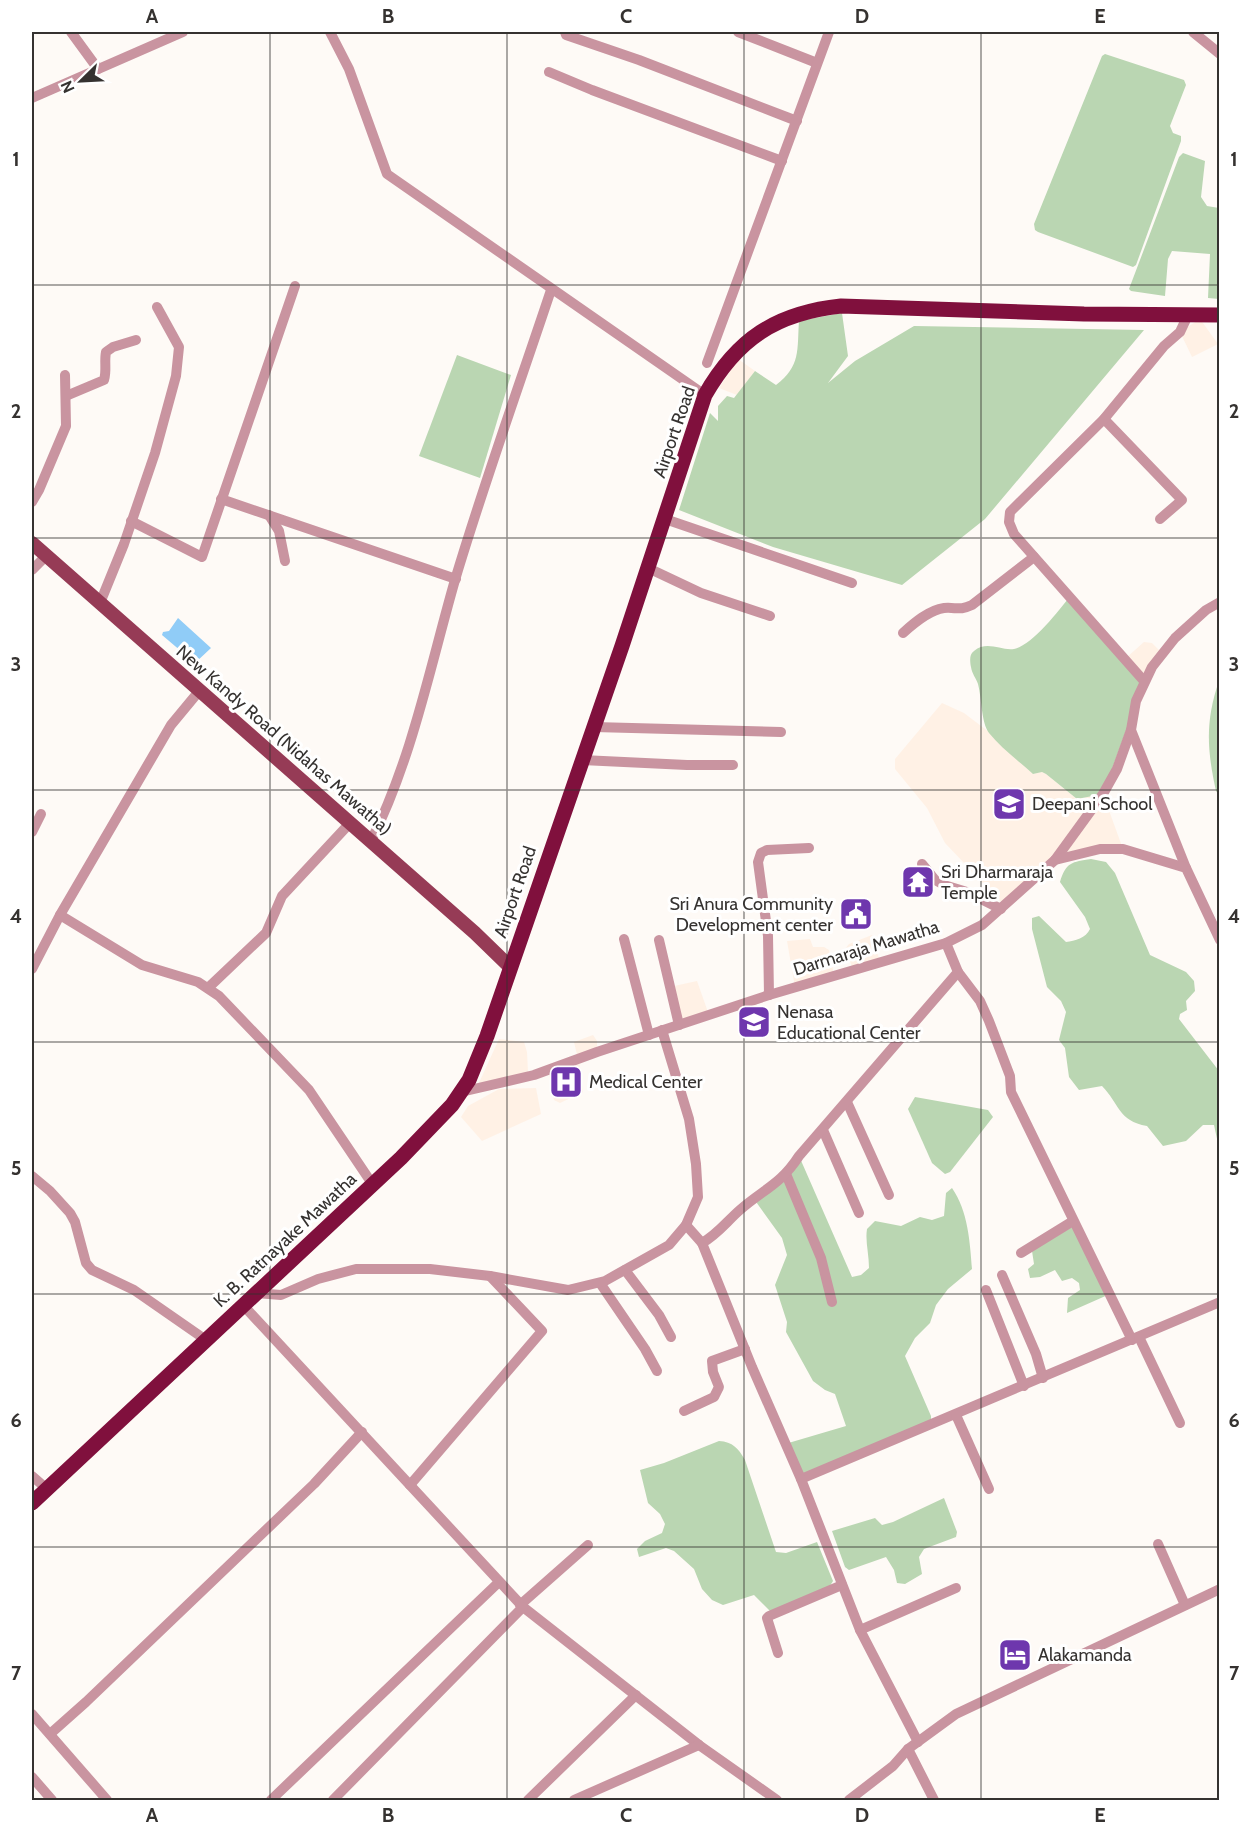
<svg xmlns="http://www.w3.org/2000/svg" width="1251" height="1832" font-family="Cabin,sans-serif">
  <rect width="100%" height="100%" fill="#fefaf6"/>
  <!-- built -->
  <g fill="#fff1e5">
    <polygon points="1200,319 1218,344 1192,357 1180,332"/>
    <polygon points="738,359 755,371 737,395 719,388"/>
    <polygon points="1144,642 1152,643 1162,653 1144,681 1125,659"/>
    <polygon points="942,703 964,713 989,732 1033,774 1042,772 1046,774 1077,799 1103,794 1123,849 1056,860 1005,906 945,843 927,808 895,769 895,759"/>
    <polygon points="872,935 880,962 853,969 845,949 849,944"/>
    <polygon points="810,939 813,947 824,947 829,950 834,975 795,987 787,941"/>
    <polygon points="697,981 709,1015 679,1025 674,986"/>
    <polygon points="756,1003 766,1036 753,1039 741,1007"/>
    <polygon points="593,1035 597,1041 597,1052 579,1059 583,1092 560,1103 554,1100 548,1070 578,1059 574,1042"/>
    <polygon points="499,1039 524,1042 527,1052 528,1072 478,1085"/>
    <polygon points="536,1088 541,1114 482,1141 461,1117 468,1106 499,1089"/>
  </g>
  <!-- green -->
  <g fill="#bad6b2">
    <polygon points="1105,54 1184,80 1186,85 1170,126 1173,133 1181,136 1181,141 1136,265 1133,267 1038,232 1035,230 1034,224 1102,56"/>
    <polygon points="1183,153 1205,161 1201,197 1207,206 1219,208 1219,299 1208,298 1210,254 1172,251 1168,259 1165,296 1131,291 1129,289 1179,157"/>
    <path d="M842 313 848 356 828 383 855 361 914 326 1144 330 985 519 902 585 773 547 679 510 710 413 718 421V406L727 396 734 398 755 371 776 385C801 366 797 350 799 321Z"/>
    <polygon points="457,355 511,375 480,478 419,456"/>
    <path d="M1070 596 1144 681 1103 794 1077 799 1046 774 1042 772 1033 774C1019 761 1001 748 989 733 981 722 982 699 978 684 976 678 972 674 971 667 970 662 969 654 974 651 987 640 1001 651 1014 649 1031 646 1059 611 1070 596Z"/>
    <path d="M1219 681V795L1216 791C1207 750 1205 721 1219 681Z"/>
    <path d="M1091 859 1106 862 1115 873 1150 955 1186 972 1194 981 1195 991 1186 1001 1187 1010 1180 1014 1179 1019 1219 1071V1148L1214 1125H1203L1186 1141 1163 1146 1147 1126C1118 1121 1119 1103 1102 1086L1079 1090 1069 1077 1065 1048 1059 1040 1066 1012 1061 1001 1047 987 1032 929V918L1039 916 1066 942C1075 941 1086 938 1090 929L1085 917 1060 882C1066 862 1072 862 1091 859Z"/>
    <polygon points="915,1097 988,1110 993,1117 950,1172 945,1174 932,1163 908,1109"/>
    <path d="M799 1156 852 1277 861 1275 869 1268C869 1254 865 1241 867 1229L875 1221 901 1226 920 1217 932 1220 944 1216 946 1193 952 1188C968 1211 970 1242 972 1269L948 1289 936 1305 930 1323 915 1338 905 1356 931 1416V1425L801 1482 785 1444 846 1426 835 1394 825 1390 813 1381 786 1332 787 1322 775 1285 787 1255 782 1238 754 1199Z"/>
    <polygon points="1075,1225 1110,1294 1067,1313 1068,1298 1080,1290 1079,1283 1072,1278 1062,1281 1055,1270 1040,1277 1030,1278 1028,1269 1034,1264 1032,1251"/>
    <path d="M719 1441C733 1442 738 1448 745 1460L776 1552 786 1553 817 1542 833 1581 828 1589 770 1611 754 1595 723 1605 712 1600 702 1589 694 1569 674 1551 666 1548 639 1557 637 1549 645 1541 662 1533 665 1524 660 1514 648 1503 640 1470 664 1463Z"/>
    <polygon points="944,1498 957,1532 956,1537 924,1549 919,1557 922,1574 905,1584 897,1583 894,1570 886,1557 849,1570 845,1567 832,1531 875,1518 882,1525 893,1522"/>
  </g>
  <!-- water -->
  <polygon fill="#90ccf7" points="178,618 211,648 195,663 162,635 163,632 169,631"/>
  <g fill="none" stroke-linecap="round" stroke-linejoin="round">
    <!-- minor -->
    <g stroke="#c994a0" stroke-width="10">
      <polyline points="71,32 98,69"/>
      <polyline points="330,32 349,69 387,174 705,395"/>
      <polyline points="565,32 566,35 639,60 797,121"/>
      <polyline points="738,32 817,63"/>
      <polyline points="1193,32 1220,54"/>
      <polyline points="549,72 592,90 782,161"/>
      <polyline points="32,98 183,32"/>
      <polyline points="707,363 829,32"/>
      <path d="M66 396 104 380C107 370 104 362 106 352L113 347 136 340"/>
      <polyline points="1104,419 1182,500 1160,519"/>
      <polyline points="221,499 456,579"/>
      <polyline points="32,502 39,490 66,426 65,375"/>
      <polyline points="269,515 279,531 285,561"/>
      <polyline points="665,519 852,583"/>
      <polyline points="131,521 202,557 295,286"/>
      <polyline points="648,568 701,593 770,616"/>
      <polyline points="32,570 46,556"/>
      <polyline points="100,603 124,544 155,453 176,376 179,347 157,307"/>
      <path d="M903 633C914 623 929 610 944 608 957 607 959 611 972 605L1034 557"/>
      <polyline points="1144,681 1014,534 1009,522 1010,512 1104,419 1164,346 1180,332 1188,315"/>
      <polyline points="594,727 781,732"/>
      <polyline points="582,760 687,765 733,765"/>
      <polyline points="32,832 41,814"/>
      <path d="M371 841C412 759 430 667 455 580 484 483 519 386 551 290"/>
      <polyline points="1055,860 1103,794 1117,769 1131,730"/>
      <polyline points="922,864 935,880 944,885 967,892 1001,909"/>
      <polyline points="1186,868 1131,730 1136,701 1152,667 1175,638 1206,610 1220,602"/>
      <polyline points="60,915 142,965 198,982 219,996 309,1090 373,1185"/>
      <polyline points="624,939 649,1035"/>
      <polyline points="659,940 679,1025"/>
      <polyline points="32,969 60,915 171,725 200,690"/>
      <polyline points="958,972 980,1001 989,1021 1010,1076 1011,1092 1132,1340"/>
      <polyline points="208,988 266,933 282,896 350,823"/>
      <polyline points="769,995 768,936 758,862 761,853 767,850 809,848"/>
      <polyline points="461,1092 534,1075 597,1052 769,995 946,943 982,925 1055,860 1100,849 1123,849 1186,868 1220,940"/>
      <polyline points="847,1102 889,1195"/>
      <polyline points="823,1130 859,1213"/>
      <polyline points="786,1174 821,1258 832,1302"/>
      <polyline points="32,1176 50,1191 70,1213 75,1222 86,1263 92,1270 134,1290 206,1340"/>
      <polyline points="686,1225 702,1243 752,1367 801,1479 1220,1302"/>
      <path d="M702 1243C718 1234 727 1221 741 1209 764 1189 781 1184 799 1156L958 972 946 943"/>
      <polyline points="1021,1253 1073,1221"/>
      <polyline points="625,1270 659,1315 671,1337"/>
      <polyline points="1002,1275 1036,1354 1043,1378"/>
      <polyline points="600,1283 645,1349 657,1371"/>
      <polyline points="986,1290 1024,1386"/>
      <polyline points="256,1293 281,1295 318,1279 356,1269 430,1269 490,1276 568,1290 605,1281 669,1245 686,1225 698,1197 696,1164 689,1119 662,1030"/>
      <polyline points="243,1305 523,1607 699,1745 777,1800"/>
      <polyline points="1139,1337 1180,1423"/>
      <polyline points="684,1411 714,1397 719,1387 713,1372 712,1361 745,1349"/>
      <polyline points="956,1415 989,1489"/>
      <polyline points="32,1476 47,1489"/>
      <polyline points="801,1479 860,1630 918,1742"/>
      <polyline points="410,1485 542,1331 490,1276"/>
      <polyline points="1158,1544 1185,1605"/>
      <polyline points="520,1605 588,1545"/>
      <polyline points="860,1630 956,1588"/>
      <polyline points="778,1653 767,1618 769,1616 842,1585"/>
      <polyline points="32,1714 107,1800"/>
      <polyline points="50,1734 86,1702 314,1484 362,1432"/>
      <polyline points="908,1749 934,1800"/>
      <polyline points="32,1777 52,1800"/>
      <polyline points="271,1800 499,1582"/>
      <polyline points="333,1800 523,1607"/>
      <polyline points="528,1800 636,1695"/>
      <polyline points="574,1800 699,1745"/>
      <polyline points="849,1800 893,1766 908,1749 956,1714 1220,1589"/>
    </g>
    <!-- major -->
    <polyline stroke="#963b56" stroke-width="14" points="32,543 475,933 510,967"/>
    <!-- highway -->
    <path stroke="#80103d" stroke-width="15" d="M32 1503 401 1158 452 1105 469 1080 487 1036 622 646 705 395C737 339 776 313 841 306L1084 314 1220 315"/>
  </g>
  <!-- grid -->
  <path fill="none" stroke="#353230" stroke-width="1.5" stroke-opacity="0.55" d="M270 32V1800M507 32V1800M744 32V1800M981 32V1800M32 285H1220M32 538H1220M32 790H1220M32 1042H1220M32 1294H1220M32 1547H1220"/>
  <!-- icons -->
  <defs>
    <symbol id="school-square" viewBox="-11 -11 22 22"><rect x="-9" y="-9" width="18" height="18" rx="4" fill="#6e37ad" stroke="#fff"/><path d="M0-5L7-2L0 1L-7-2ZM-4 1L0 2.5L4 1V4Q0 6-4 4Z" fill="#fff"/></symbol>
    <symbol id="temple-square" viewBox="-11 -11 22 22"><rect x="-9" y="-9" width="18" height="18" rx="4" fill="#6e37ad" stroke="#fff"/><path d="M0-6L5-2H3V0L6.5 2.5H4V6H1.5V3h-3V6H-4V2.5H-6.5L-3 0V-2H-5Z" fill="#fff"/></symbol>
    <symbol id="civic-square" viewBox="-11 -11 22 22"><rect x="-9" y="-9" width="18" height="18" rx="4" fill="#6e37ad" stroke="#fff"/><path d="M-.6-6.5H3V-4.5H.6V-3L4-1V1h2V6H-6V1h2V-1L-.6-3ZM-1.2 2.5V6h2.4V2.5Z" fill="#fff"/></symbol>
    <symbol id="university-square" viewBox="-11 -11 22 22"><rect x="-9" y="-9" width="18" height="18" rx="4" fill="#6e37ad" stroke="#fff"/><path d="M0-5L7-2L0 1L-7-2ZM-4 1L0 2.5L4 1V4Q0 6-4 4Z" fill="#fff"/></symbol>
    <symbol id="hospital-square" viewBox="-11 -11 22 22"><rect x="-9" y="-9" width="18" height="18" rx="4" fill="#6e37ad" stroke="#fff"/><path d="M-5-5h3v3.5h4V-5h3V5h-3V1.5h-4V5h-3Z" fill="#fff"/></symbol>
    <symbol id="hotel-square" viewBox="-11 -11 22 22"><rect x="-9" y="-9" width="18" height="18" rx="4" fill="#6e37ad" stroke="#fff"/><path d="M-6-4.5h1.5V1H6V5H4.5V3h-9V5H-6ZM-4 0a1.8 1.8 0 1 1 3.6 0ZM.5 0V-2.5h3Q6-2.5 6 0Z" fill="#fff"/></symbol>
  </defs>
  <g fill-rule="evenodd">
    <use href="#school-square" x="990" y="785" width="38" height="38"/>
    <use href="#temple-square" x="899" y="863" width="38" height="38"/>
    <use href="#civic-square" x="837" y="895" width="38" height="38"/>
    <use href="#university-square" x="735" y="1003" width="38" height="38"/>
    <use href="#hospital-square" x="547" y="1063" width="38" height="38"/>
    <use href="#hotel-square" x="996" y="1636" width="38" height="38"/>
  </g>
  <g text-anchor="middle" stroke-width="6" stroke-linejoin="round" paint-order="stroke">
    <!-- street labels -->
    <g font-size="18" fill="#353230" stroke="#fff">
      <text transform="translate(674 432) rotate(-71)" y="6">Airport Road</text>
      <text transform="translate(284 740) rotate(41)" y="6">New Kandy Road (Nidahas Mawatha)</text>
      <text transform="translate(515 892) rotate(-71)" y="6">Airport Road</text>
      <text transform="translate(866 948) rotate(-17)" y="6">Darmaraja Mawatha</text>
      <text transform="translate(285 1240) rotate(-43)" y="6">K. B. Ratnayake Mawatha</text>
    </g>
    <!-- poi labels -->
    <g font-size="18" fill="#353230" stroke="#fff" text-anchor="start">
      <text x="1032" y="810">Deepani School</text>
      <text x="941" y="878">Sri Dharmaraja<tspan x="941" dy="21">Temple</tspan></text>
      <text x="833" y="910" text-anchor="end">Sri Anura Community<tspan x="833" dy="21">Development center</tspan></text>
      <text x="777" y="1018">Nenasa<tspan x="777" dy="21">Educational Center</tspan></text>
      <text x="589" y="1088">Medical Center</text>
      <text x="1038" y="1661">Alakamanda</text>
    </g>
  </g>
  <!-- border -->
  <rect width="1251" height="1832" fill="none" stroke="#ffffff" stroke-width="66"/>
  <!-- north arrow -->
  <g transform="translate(81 81) rotate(246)" stroke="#ffffff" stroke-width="4.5" paint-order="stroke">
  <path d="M0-4.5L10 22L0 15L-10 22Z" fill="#353230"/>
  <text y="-9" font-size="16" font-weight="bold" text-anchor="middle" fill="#353230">N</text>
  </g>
  <rect x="33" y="33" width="1185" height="1766" fill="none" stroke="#353230" stroke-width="2"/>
  <g font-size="20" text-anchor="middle" font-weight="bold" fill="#353230">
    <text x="152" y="23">A</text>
    <text x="388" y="23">B</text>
    <text x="626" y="23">C</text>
    <text x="862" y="23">D</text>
    <text x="1100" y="23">E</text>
    <text x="16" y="166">1</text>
    <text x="1234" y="166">1</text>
    <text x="16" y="418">2</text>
    <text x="1234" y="418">2</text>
    <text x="16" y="671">3</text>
    <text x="1234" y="671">3</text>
    <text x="16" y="923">4</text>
    <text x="1234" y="923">4</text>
    <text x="16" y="1175">5</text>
    <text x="1234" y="1175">5</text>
    <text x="16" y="1427">6</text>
    <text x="1234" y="1427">6</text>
    <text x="16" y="1680">7</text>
    <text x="1234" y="1680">7</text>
    <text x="152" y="1822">A</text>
    <text x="388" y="1822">B</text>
    <text x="626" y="1822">C</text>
    <text x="862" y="1822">D</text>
    <text x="1100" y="1822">E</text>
  </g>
</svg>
